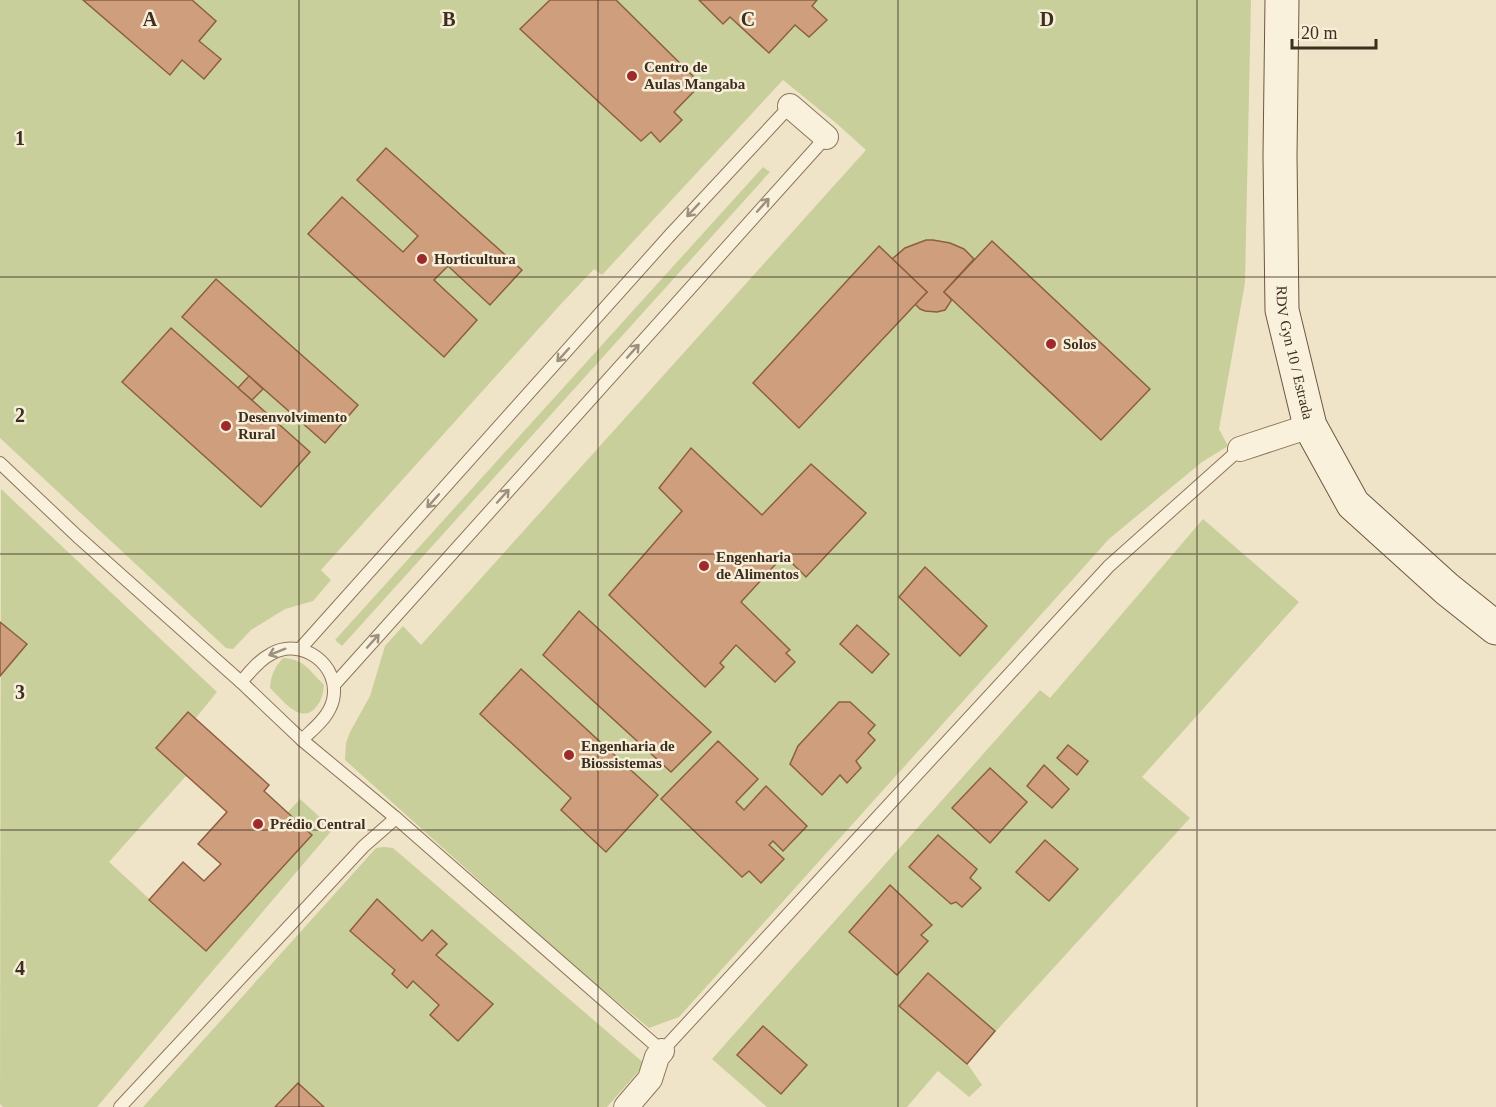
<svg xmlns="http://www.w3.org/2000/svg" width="1496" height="1107" font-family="'Times New Roman',serif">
  <rect width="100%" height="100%" fill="#f0e4c8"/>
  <!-- green -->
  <g fill="#c9cf9b">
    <polygon points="0,0 1251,0 1245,283 1219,429 1228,446 1202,462 1109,539 679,1017 649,1028 581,972 345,760 346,743 350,732 370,696 385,646 403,626 421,645 866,150 836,123 783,80 602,275 594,269 561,304 321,570 331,580 313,601 285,609 251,630 233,649 226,648 0,438"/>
    <polygon points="763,167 770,172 342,646 335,640"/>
    <polygon points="1,489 217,692 195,719 188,713 156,748 186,776 109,862 206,951 312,836 287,813 300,799 333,829 97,1107 3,1107 0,1104"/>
    <polygon points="1203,519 1299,602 1142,777 1190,818 967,1063 982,1085 969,1097 938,1071 907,1107 767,1107 712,1059 1040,690 1050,698"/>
    <path d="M283 658C303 658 311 672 324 685 323 694 322 700 316 707 301 726 282 699 270 688 271 675 274 668 283 658Z"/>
    <polygon points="384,847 393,848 645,1064 607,1107 143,1107 376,848"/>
  </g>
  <!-- building -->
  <g fill="#cf9f7d" stroke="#8d5f41" stroke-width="1.5">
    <polygon points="83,0 192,0 216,21 199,41 221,59 204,79 182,60 170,75"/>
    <polygon points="550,0 616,0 701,84 674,112 682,120 660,142 651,132 641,141 520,29"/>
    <polygon points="699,0 817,0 812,6 827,20 809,37 795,25 769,53 730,17 723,24"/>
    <polygon points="386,148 522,270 490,305 448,266 434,280 477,320 444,357 308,234 342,197 403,252 418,236 357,180"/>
    <polygon points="926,240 933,240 950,243 964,249 974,259 944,292 951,299 951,301 945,310 937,312 925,311 920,309 915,304 927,292 892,259 905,248"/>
    <polygon points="992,241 1150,389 1101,440 944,292"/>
    <polygon points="879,246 927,292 799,428 753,383"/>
    <polygon points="216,279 358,405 325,443 182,317"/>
    <polygon points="171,328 310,452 261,507 122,382"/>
    <polygon points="249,376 263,389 252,400 238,388"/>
    <polygon points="691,448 762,515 811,464 866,513 806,577 784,555 741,602 790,650 786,653 795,662 775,682 736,645 720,663 724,667 705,687 609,595 682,511 659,488"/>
    <polygon points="925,567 987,626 960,656 899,597"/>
    <polygon points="579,611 711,732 671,772 543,655"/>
    <polygon points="0,622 27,644 0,676"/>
    <polygon points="857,625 889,654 872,673 840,644"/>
    <polygon points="521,669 658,795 606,852 561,810 571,798 480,714"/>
    <polygon points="839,702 850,702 875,725 868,733 875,740 856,761 861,768 847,783 840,775 822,795 790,764 798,746"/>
    <polygon points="188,712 269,785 264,791 312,835 206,951 149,900 183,862 204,881 221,864 198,844 227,812 156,748"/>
    <polygon points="718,741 758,779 736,802 744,810 766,786 807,826 783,851 773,841 769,845 784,859 761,883 749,871 742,877 661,799"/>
    <polygon points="1068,745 1088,761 1077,775 1057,758"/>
    <polygon points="1044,765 1069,789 1052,808 1027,786"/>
    <polygon points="990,768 1027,802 990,843 952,808"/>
    <polygon points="938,835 977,869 970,878 981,888 962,907 956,902 951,904 909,867"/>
    <polygon points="1045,840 1078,869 1049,901 1016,872"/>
    <polygon points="890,885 932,925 921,935 928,941 897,975 849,932"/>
    <polygon points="377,899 422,941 432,930 447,944 436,955 493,1004 458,1041 430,1015 439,1005 413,981 407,988 392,974 395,970 350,931"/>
    <polygon points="928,973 995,1031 967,1064 899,1006"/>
    <polygon points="763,1026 807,1065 781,1094 737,1055"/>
    <polygon points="298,1083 324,1107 275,1107"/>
  </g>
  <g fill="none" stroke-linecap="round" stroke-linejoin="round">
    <defs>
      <g id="lane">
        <polyline points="0,463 77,536 241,682 302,740 396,818 662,1051 1109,566 1240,449"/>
        <polyline points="300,649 671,234 790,106"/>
        <path d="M241 682C250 672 259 660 271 654 301 636 341 665 333 700 329 717 314 728 302 740"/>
        <polyline points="334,685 826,137"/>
        <polyline points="120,1107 364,846 396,818"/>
      </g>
      <g id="street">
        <polyline points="790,106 826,137"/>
        <polyline points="1240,449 1310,426"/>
        <polyline points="626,1107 650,1079 657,1057 662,1051"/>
      </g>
      <g id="secondary">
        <path id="s1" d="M1282 0 1280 156 1282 310 1310 426 1353 504 1447 589 1496 628"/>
      </g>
    </defs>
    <!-- lane casing -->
    <use href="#lane" stroke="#8d765c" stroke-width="14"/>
    <!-- street casing -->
    <use href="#street" stroke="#8d765c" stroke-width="26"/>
    <!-- secondary casing -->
    <use href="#secondary" stroke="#6f573f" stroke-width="35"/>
    <!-- lane -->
    <use href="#lane" stroke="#faf1dc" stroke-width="12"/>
    <!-- street -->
    <use href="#street" stroke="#faf1dc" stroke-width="24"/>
    <!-- secondary -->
    <use href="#secondary" stroke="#faf1dc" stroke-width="33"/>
  </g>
  <!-- one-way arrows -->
  <defs><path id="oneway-shaft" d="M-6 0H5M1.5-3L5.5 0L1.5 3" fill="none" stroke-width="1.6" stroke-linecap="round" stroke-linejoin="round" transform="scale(1.5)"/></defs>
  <g stroke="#9c907e">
    <use href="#oneway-shaft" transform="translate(763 205) rotate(-48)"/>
    <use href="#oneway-shaft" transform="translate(693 210) rotate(133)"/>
    <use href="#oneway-shaft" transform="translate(633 351) rotate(-48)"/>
    <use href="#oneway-shaft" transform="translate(563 355) rotate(132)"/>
    <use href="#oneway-shaft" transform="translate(503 496) rotate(-48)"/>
    <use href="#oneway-shaft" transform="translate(433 501) rotate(132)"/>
    <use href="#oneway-shaft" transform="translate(373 641) rotate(-48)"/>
    <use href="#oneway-shaft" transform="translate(277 652) rotate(158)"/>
  </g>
  <!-- grid -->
  <path fill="none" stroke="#3d2e20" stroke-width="1.5" stroke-opacity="0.55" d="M299 0V1107M598 0V1107M898 0V1107M1197 0V1107M0 277H1496M0 554H1496M0 830H1496"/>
  <!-- markers -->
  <g fill="#9e2a2b" stroke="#f7eed8" stroke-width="2">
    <circle cx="632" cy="76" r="6"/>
    <circle cx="422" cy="259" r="6"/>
    <circle cx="1051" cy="344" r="6"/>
    <circle cx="226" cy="426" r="6"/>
    <circle cx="704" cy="566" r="6"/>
    <circle cx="569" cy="755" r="6"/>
    <circle cx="258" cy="824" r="6"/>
  </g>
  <g text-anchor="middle" stroke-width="5" stroke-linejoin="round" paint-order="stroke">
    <!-- poi labels -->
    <g font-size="15" font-weight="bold" fill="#3d2e20" stroke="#f7eed8" text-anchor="start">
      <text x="644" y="72">Centro de<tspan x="644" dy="17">Aulas Mangaba</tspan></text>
      <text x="434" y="264">Horticultura</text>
      <text x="1063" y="349">Solos</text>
      <text x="238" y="422">Desenvolvimento<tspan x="238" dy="17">Rural</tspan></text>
      <text x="716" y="562">Engenharia<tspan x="716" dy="17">de Alimentos</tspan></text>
      <text x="581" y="751">Engenharia de<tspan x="581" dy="17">Biossistemas</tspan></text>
      <text x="270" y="829">Prédio Central</text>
    </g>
    <!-- street labels -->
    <g font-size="15" fill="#3d2e20" stroke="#f7eed8">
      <text dy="5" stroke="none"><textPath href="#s1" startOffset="354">RDV Gyn 10 / Estrada</textPath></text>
    </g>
  </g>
  <g font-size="20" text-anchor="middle" font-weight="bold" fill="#3d2e20" stroke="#f7eed8" stroke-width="5" stroke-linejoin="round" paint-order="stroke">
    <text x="150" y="26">A</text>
    <text x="449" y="26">B</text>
    <text x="748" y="26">C</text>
    <text x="1047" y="26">D</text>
    <text x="20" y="145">1</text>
    <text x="20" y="422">2</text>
    <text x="20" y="699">3</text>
    <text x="20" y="975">4</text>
  </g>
  <!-- scale -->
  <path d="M1292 39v9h84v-9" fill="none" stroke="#3d2e20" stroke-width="3"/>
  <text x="1301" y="39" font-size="18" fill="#3d2e20" stroke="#f7eed8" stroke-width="4.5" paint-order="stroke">20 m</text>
</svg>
